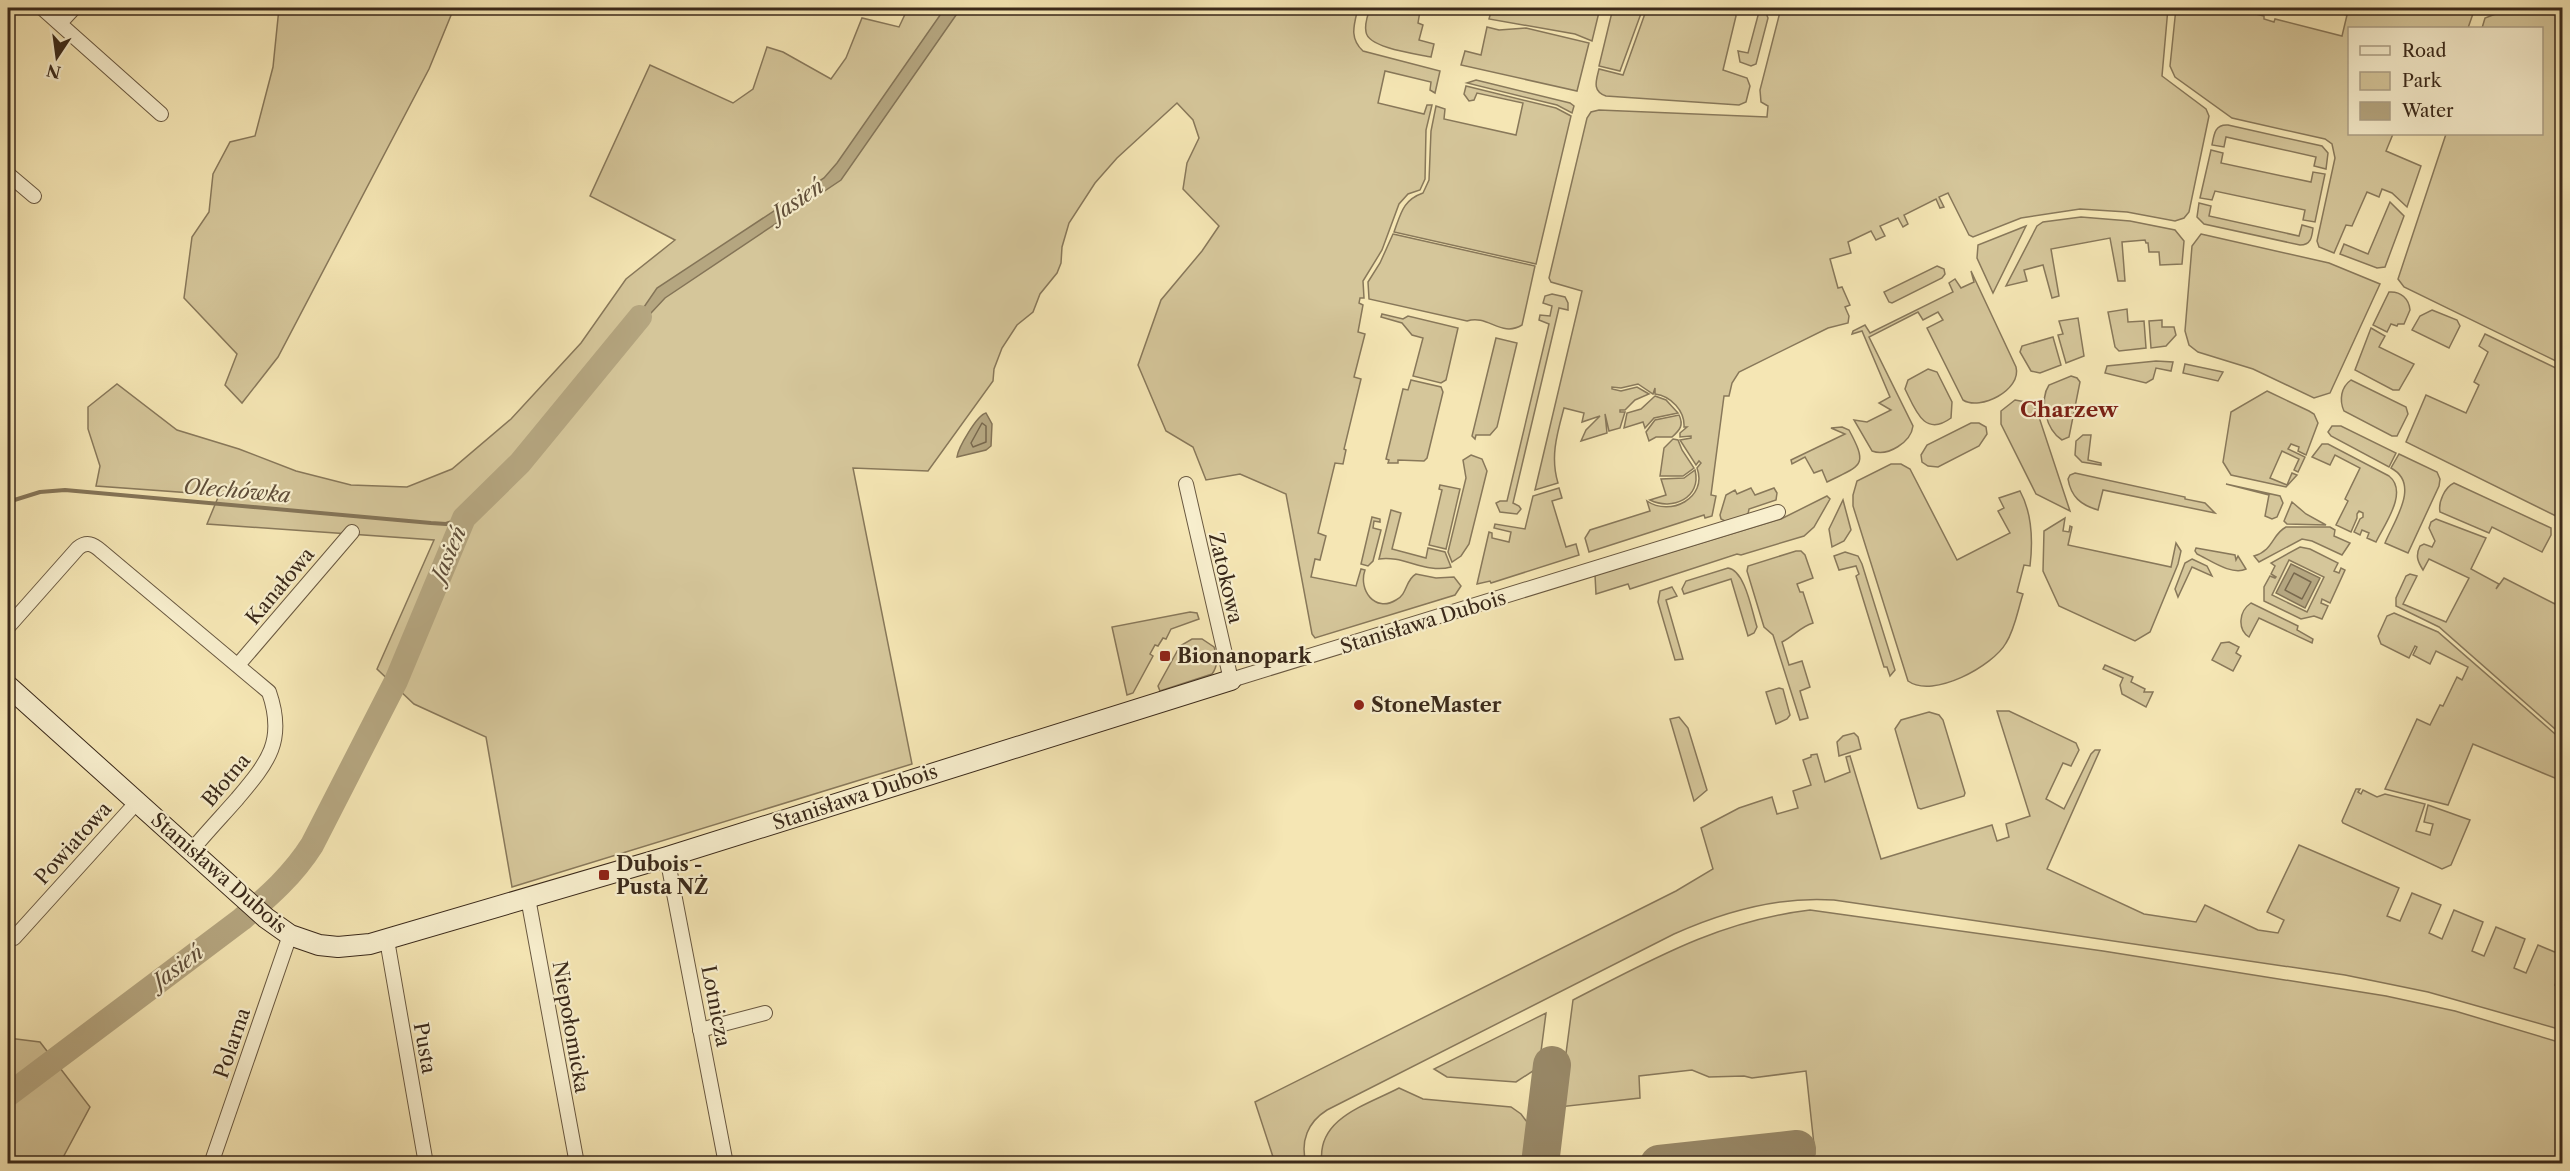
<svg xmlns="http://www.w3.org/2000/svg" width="2570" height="1171" font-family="'Libre Caslon Text',serif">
  <rect width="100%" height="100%" fill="#f5e6b4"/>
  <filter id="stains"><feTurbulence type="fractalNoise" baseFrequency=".00333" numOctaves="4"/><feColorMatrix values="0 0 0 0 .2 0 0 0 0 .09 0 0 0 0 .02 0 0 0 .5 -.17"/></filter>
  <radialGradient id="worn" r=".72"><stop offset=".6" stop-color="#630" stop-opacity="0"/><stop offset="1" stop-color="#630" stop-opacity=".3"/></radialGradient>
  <!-- green -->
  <g fill="#d5c69a" stroke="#88785a" stroke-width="1.5" fill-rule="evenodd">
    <polygon points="279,8 454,8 429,69 278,357 242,403 225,385 237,354 184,298 192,237 209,212 213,174 230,142 255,136 273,67"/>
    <path d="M908 8H1358C1354 25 1349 38 1363 51L1440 71 1435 93 1430 90 1431 82 1385 71 1378 103 1424 114 1427 105H1432L1426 130 1425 179 1420 190 1408 194 1399 204 1382 250 1363 281 1364 298H1360L1359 303 1363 305 1358 332 1365 334 1354 377 1361 379 1344 449 1346 450 1343 464 1335 463 1318 533 1326 536 1320 560 1315 559 1311 577 1356 586 1361 569 1365 570C1358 590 1375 613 1396 600 1408 594 1405 580 1416 574L1436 578 1454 577 1461 586 1455 595 1315 638 1312 634 1286 494 1240 474 1206 480 1193 447 1166 431 1138 365 1161 300 1202 251 1219 226 1183 189 1187 163 1199 138 1193 120 1177 103 1117 158 1095 183 1069 223 1062 247 1061 263 1057 273 1040 294 1033 312 1017 325 1002 348 994 369 993 381 928 471 853 468 912 764 512 887 486 737 414 704 377 669 434 540 207 524 219 495 96 486 100 466 88 429V407L117 384 177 430 239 449 296 471 351 485 407 487 452 469 511 419 581 343 626 279 675 240 590 196 650 65 733 103 753 89 767 47 783 52 831 79 846 58 862 18 899 27Z"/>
    <path d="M1370 8H1404L1420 11 1418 23 1423 25 1419 40 1434 44 1431 57C1417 54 1368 48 1366 32 1364 24 1368 15 1370 8Z"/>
    <polygon points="1492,8 1600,8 1592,41 1575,34 1489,19"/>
    <polygon points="1613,8 1643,8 1620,71 1599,66"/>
    <path d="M1647 8H1733L1736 16 1723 70 1747 78 1750 86 1746 102 1739 105 1606 96C1592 91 1596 81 1599 69L1623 75Z"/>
    <polygon points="1760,8 1764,8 1768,18 1756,64 1751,66 1740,62 1738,51 1748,53"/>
    <path d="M1781 8H2168L2162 76 2206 109 2209 116 2189 212 2184 218 2175 221 2127 212 2080 209 2021 218 1973 237 1969 235 1948 193 1939 197 1944 207 1940 208 1936 199 1904 215 1908 224 1903 227 1898 218 1880 226 1885 236 1876 240 1871 231 1848 242 1851 253 1830 259 1838 288 1842 287 1850 305 1845 307 1849 316 1848 323 1828 328 1739 372 1732 383 1729 396H1724L1711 495 1716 496 1712 516 1705 518 1704 515 1589 552 1585 538 1590 530 1650 511 1647 501C1670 517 1708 498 1697 468L1701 463 1699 461 1696 465 1680 440 1691 438V436L1680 437V433L1687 427H1684C1685 411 1671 396 1655 394V388L1653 394 1638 384 1621 388 1612 387V389L1621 391 1637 387 1649 394 1635 400 1625 410H1620V412H1625L1620 428 1609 431 1605 414 1607 433 1581 441 1586 430 1600 416 1582 422 1584 413 1564 408C1557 434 1550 457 1558 483L1535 490 1582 291 1551 282 1549 278 1587 118 1591 112 1599 110 1767 117 1768 106 1761 102 1760 90Z"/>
    <polygon points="2176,8 2230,8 2264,16 2264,19 2274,22 2275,19 2342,36 2347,15 2316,8 2475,8 2468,28 2350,28 2350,134 2393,134 2386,151 2421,166 2407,207 2392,193 2382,189 2379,197 2367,192 2352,226 2346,225 2334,253 2319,247 2317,241 2335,158 2332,144 2325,139 2232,118 2175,77 2170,66"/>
    <polygon points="2502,8 2528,8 2562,16 2562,364 2404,287 2398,279 2446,134 2542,134 2542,28 2482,28 2485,18 2498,13"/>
    <polygon points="1487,27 1499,30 1526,28 1589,43 1577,91 1461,65 1465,51 1481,55"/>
    <polygon points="1476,80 1570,103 1574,106 1572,113 1557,105 1467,83"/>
    <path d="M1466 86 1556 108 1571 116 1536 264 1394 232C1401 213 1403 200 1423 193L1429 180 1431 131 1436 106 1445 109 1444 119 1516 135 1523 103 1477 93 1474 100 1469 101 1464 94Z"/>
    <path d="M2228 125 2322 146 2328 153 2326 169 2314 166 2316 157 2226 137 2224 147 2212 145C2214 134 2215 124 2228 125Z"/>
    <polygon points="2211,150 2223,153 2221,163 2311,182 2313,172 2325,174 2315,222 2303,220 2305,210 2215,191 2212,200 2200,198"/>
    <polygon points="2390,202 2404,216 2385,267 2377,268 2340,254 2344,244 2368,254"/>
    <path d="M2199 203 2211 206 2209 216 2299 236 2302 225 2313 228C2312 237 2311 245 2300 245L2204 224 2197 217Z"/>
    <polygon points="2081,217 2130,221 2175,230 2184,241 2182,264 2160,265 2159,252 2149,252 2148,243 2146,243 2145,240 2122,242 2125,281 2118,281 2110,238 2051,249 2059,296 2052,298 2043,265 2024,270 2027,281 2006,286 2037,226 2043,222"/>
    <polygon points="2026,226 1993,293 1977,258 1978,245"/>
    <path d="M1393 234 1535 266 1522 325C1501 338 1488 314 1467 321L1369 299 1368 282 1380 263Z"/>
    <polygon points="2201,234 2329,263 2380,284 2330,393 2314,398 2253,369 2198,352 2189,345 2185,331 2192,246"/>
    <polygon points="1937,266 1944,269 1945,274 1942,278 1892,303 1889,302 1884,292"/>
    <path d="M1971 271 2016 367C2022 390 1980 411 1963 400L1927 328 1943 320 1938 312 1923 320 1918 312 1869 337 1913 426C1911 442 1888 457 1872 451L1854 420 1867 422 1891 410 1879 403 1890 397 1862 331 1852 334 1853 331 1865 325 1870 333 1953 292 1949 283 1955 279 1961 288 1974 282Z"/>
    <path d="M2389 292C2401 291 2409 299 2410 310L2404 324H2398L2397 326 2391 324 2387 332 2373 325Z"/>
    <polygon points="1552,294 1565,297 1568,303 1568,310 1559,308 1513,503 1519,506 1521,509 1517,514 1500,512 1496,503 1500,501 1507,501 1549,324 1539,320 1540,315 1550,316 1552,306 1543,303 1545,296"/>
    <polygon points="2127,309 2128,322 2144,321 2146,348 2119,351 2115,347 2108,312"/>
    <polygon points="2432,310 2457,320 2460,326 2449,348 2412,330 2420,316"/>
    <polygon points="1382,314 1403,319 1408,316 1458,328 1446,380 1441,383 1413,376 1423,338 1412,335 1402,323 1381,317"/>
    <polygon points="2078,318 2084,356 2066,363 2058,335 2063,334 2059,321"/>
    <polygon points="2162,320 2162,327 2174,327 2176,335 2166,346 2151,348 2149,321"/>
    <polygon points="2371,328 2385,336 2379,347 2414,364 2399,390 2393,390 2355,370"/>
    <polygon points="2485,334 2562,371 2562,519 2406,442 2426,395 2466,413 2479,385 2474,382 2488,352 2479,346"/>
    <polygon points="2053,337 2061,365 2040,373 2031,371 2020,352 2022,346"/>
    <polygon points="1496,338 1517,343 1497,427 1490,435 1476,435 1475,439 1472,436"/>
    <polygon points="2156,361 2173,362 2171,371 2156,368 2153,379 2146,383 2105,373 2107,366"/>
    <polygon points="2185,364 2223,372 2218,381 2183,373"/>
    <path d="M1928 369 1937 372 1952 402 1951 418C1924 438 1915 409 1905 389L1908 380Z"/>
    <path d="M2071 376 2077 378 2080 382 2069 437 2062 440C2046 430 2039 400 2049 385Z"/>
    <polygon points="1411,380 1441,387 1443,392 1427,458 1424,461 1398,460 1398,463 1388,463 1389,460 1386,459 1403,389 1408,390"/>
    <path d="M2351 380 2406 407 2408 414 2397 436H2392L2344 411C2339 400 2341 387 2351 380Z"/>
    <polygon points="2267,391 2309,411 2314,414 2318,423 2306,455 2298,451 2299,447 2291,444 2288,449 2305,457 2298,472 2294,470 2299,459 2282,451 2270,478 2287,485 2292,473 2297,475 2286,487 2231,475 2223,462 2231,412"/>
    <polygon points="1655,396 1666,400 1678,413 1654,418 1645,428 1643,422 1624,428 1627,413 1641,409"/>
    <polygon points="2015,400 2031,403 2037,411 2070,511 2036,494 2001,424 2001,411"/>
    <path d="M1679 415C1684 425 1680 430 1672 437H1656L1649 441 1646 432 1655 420Z"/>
    <polygon points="1971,423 1979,423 1986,427 1987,434 1979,446 1938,467 1928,466 1922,462 1921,455 1927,445"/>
    <polygon points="2332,426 2341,426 2396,453 2389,467 2331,436 2328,432"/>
    <path d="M1842 427 1849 430C1869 467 1861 465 1827 482L1822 470 1814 473 1805 457 1792 464 1791 460 1845 434 1831 428Z"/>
    <polygon points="2083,435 2091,435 2088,460 2101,463 2101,465 2082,462 2075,455 2076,441"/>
    <polygon points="1673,439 1678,440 1682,450 1694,468 1683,476 1660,476 1664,448"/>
    <path d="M2322 444H2328L2389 476C2409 492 2384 525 2376 542L2367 538 2369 533 2362 530 2360 535 2354 532 2360 519 2363 517V513L2359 511 2357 514V518L2351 532 2336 525 2348 501 2345 499 2360 468 2335 455 2330 465 2312 457Z"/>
    <path d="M2399 454 2437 472 2440 479 2439 486 2408 553 2385 543C2394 521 2421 484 2391 468Z"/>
    <polygon points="1471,455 1482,459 1487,471 1469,544 1461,556 1452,562 1448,552 1466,478 1463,460"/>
    <path d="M1891 464H1901L1910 469 1957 560 2010 533 1998 511 2004 508 1999 498 2020 491C2032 513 2033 541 2030 566L2024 565 2017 592 2023 594C2018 609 2015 629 2006 643 1993 666 1933 699 1908 681L1853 506V495L1857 481Z"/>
    <path d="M1695 470C1702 498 1672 511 1650 500L1666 495 1661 479 1684 478Z"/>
    <path d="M2075 473 2185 497V499L2205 503 2215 513 2103 490 2098 510C2081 505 2071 497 2068 479L2070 475Z"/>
    <path d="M2454 483 2551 528V535L2542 552 2492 527 2489 533 2440 512C2438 502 2445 487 2454 483Z"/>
    <polygon points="2226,484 2280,496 2283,503 2277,517 2272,519 2265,516 2269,495"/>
    <polygon points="1440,485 1460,489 1446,549 1429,545 1442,490 1439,489"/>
    <polygon points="1559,488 1562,498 1552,501 1566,547 1576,544 1579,555 1491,583 1490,581 1477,584 1489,532 1492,533 1492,538 1509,542 1511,532 1494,528 1495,524 1525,529 1533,496"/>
    <polygon points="1751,488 1755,495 1774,488 1777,493 1776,500 1749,509 1748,514 1727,522 1721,519 1720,515 1726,495 1735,490 1737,494"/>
    <polygon points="1827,496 1830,499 1814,527 1804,536 1741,555 1737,554 1630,589 1628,584 1596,594 1595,575 1781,519"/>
    <polygon points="1843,500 1851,530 1844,541 1832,547 1829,529"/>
    <polygon points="2292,502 2306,514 2326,525 2287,524 2284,521"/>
    <path d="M1391 510 1401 513 1392 549 1426 558 1428 548 1445 552 1451 567C1426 574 1403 555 1379 559Z"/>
    <polygon points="1372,517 1380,519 1380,522 1374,521 1373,528 1381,530 1373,561 1368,566 1361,564"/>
    <polygon points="2065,518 2063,531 2069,532 2070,526 2072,527 2068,545 2171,567 2176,543 2181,551 2178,564 2150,632 2135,641 2059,606 2043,571 2044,531"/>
    <path d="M2436 519 2486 538 2471 569 2499 584 2496 589 2504 578 2555 604 2562 594V735L2439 627 2396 606V598L2406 576 2410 574 2417 576 2403 604 2446 622 2469 578 2429 559 2423 570C2418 562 2415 556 2420 546L2424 544 2432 547 2435 541 2429 528 2431 522Z"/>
    <path d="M2286 527H2330L2335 530 2334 536 2350 543 2342 555 2312 541 2302 539 2259 562 2254 556C2274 550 2272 534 2286 527Z"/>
    <path d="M2300 547 2310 549 2338 563 2334 571 2339 573 2341 568 2345 570 2330 603 2322 599 2321 603 2328 606 2322 619 2314 616 2301 619 2264 601V587L2270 576 2275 578 2276 577 2271 574 2275 566 2271 563ZM2289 560 2324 577 2307 612 2272 595Z"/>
    <path d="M2196 548 2235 555 2236 560 2238 556 2246 569C2232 576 2210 560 2197 554L2195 551Z"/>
    <path d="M1796 551H1801L1805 555 1813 578 1797 584 1800 592H1803L1813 623C1800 627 1794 636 1782 642L1789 665 1802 661 1810 687 1800 691 1808 718 1800 720 1773 635 1764 627 1747 571 1748 566Z"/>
    <polygon points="1845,552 1858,556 1862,564 1895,670 1890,676 1887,667 1884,667 1856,576 1859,574 1856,566 1839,570 1834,556"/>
    <polygon points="2192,559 2207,566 2212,576 2192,567 2178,597 2175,589 2185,563"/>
    <path d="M1728 568C1745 570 1752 612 1757 627L1754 633 1748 636 1731 579 1684 594 1682 589 1686 581Z"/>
    <polygon points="1672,587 1677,596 1666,600 1683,659 1675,660 1658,602 1660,591"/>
    <path d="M2251 603 2298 626 2297 630 2313 639 2312 643 2259 618 2249 637C2237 629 2239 611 2251 603Z"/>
    <polygon points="1190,612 1197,613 1199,619 1171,629 1166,639 1163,638 1158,646 1155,645 1150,654 1153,656 1133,693 1127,695 1112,627"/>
    <polygon points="2394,613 2438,632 2562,740 2562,781 2473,744 2448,805 2385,789 2417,719 2430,725 2440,705 2443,706 2457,677 2462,680 2468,667 2436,651 2430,664 2413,655 2417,647 2415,646 2409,658 2381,644 2378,636 2387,616"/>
    <path d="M1192 639H1202L1214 647C1218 657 1218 666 1212 674L1160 691 1158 686 1180 646Z"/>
    <polygon points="2229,642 2239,647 2236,653 2241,656 2233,671 2212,660 2221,643"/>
    <polygon points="2105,665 2133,677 2131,682 2145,689 2144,692 2153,692 2146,707 2122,694 2120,685 2123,678 2103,669"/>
    <polygon points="1779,688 1783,689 1790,715 1787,719 1776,724 1766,692"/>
    <path d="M1997 711H2009L2076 743 2079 750 2071 766 2063 763 2046 799 2064 809 2091 754 2095 750H2100L2047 869 2144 914 2196 922 2205 905 2258 930 2278 933 2284 920 2267 912 2299 845 2399 888 2387 916 2400 921 2412 893 2441 905 2429 933 2442 939 2454 910 2483 922 2472 951 2484 956 2496 927 2525 939 2514 968 2526 973 2538 945 2562 955V967L2555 985 2562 988V1030L2428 992 2345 975 1834 900C1779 896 1723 912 1674 934L1327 1110C1308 1122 1300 1141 1306 1163H1275L1255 1102 1676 891 1713 869 1701 828 1739 808 1772 797 1777 814 1798 808 1793 791 1811 785 1803 760 1811 757V755L1817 754 1825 782 1850 772 1846 757 1850 756 1881 859 1992 825 1997 841 2009 837 2006 824 2030 816Z"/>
    <polygon points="1929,712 1939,715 1943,720 1965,793 1964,796 1921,809 1918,808 1895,729 1901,720"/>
    <polygon points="1679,717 1688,728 1707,790 1694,801 1670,719"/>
    <polygon points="1854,733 1858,737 1861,749 1839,756 1837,742 1843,736"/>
    <polygon points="2356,789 2360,789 2358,792 2361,794 2363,790 2377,797 2385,794 2425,804 2416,831 2430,835 2433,824 2424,822 2428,805 2470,820 2451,865 2442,869 2343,823 2342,821"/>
    <path d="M1810 910 2103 951 2386 996 2455 1011 2562 1043V1163H1721L1815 1154 1806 1071 1752 1078 1744 1076 1709 1077 1692 1070 1639 1076 1640 1098 1559 1107 1573 1000C1653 959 1719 921 1810 910Z"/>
    <polygon points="1546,1013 1539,1067 1516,1082 1447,1077 1434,1069"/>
    <polygon points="8,1038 40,1042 90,1107 60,1163 8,1163"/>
    <path d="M1399 1088 1423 1099 1511 1107 1521 1114 1530 1126 1526 1163H1322C1316 1118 1367 1105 1399 1088Z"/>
  </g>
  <!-- water -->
  <g fill="#b5a680" stroke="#847457" stroke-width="1.5">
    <polygon points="945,8 961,8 841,180 665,298 609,358 657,288 824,178 837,163"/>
    <path d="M986 413 992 424 991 446 986 450 957 457C958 448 977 415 986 413Z"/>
    <polygon points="2291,564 2320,578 2305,608 2276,593"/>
  </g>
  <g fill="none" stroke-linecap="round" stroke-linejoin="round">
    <!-- shore -->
    <g stroke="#78684d" stroke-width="1.5">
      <polygon points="982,423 986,426 986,442 973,447 971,443"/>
      <polygon points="2294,573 2311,582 2302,599 2285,590"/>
    </g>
    <!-- stream -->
    <polyline stroke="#847457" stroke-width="4" points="8,502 40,492 65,490 431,523 446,524 464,518"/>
    <!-- river -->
    <path stroke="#b5a680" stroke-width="24" d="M8 1095 242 919C269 896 293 875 312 845L396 681 464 518 520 463 640 317"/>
    <!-- taxiway -->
    <g stroke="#988867" stroke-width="38">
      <polyline points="1540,1164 1552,1065"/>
      <polyline points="1659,1164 1797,1149"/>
    </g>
    <defs>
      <g id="street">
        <polyline points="42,8 161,114"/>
        <polyline points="60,23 74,8"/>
        <polyline points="8,174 34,196"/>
        <polyline points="1186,484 1231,680 1778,512"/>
        <path d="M8 627 78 548C87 541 93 544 101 551L269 692C286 741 268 762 237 799 222 816 206 833 191 851"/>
        <polyline points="238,665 352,532"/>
        <polyline points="667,857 726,1164"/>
        <polyline points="528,898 577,1164"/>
        <polyline points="14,938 137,802"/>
        <polyline points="387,940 426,1164"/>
        <polyline points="700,1030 765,1013"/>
        <polyline points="211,1164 290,935"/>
      </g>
      <polyline id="secondary" points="8,686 266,918 290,935 319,945 338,947 370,944 667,857 1231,680"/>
    </defs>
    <!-- street casing -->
    <use href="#street" stroke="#695840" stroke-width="16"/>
    <!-- secondary casing -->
    <use href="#secondary" stroke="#3a291a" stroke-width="22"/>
    <!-- street -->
    <use href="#street" stroke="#f8efce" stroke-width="14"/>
    <!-- secondary -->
    <use href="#secondary" stroke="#f8efce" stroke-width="20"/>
  </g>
  <!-- markers -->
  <g fill="#8f2418" stroke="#f8efce" stroke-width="2">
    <rect x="1159" y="650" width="12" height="12" rx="3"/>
    <circle cx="1359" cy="705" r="6"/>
    <rect x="598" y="869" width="12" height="12" rx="3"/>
  </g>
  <g text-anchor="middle" stroke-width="4.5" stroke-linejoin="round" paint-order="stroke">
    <!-- street labels -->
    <g font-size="20" fill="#3a291a" stroke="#f8efce">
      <text transform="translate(1226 578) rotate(77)" y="7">Zatokowa</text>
      <text transform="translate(280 586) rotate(-50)" y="7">Kanałowa</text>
      <text transform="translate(1423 622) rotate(-17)" y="7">Stanisława Dubois</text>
      <text transform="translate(226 780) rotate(-50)" y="7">Błotna</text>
      <text transform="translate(855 797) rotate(-18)" y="7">Stanisława Dubois</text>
      <text transform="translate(73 843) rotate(-48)" y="7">Powiatowa</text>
      <text transform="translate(219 873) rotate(41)" y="7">Stanisława Dubois</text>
      <text transform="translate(716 1006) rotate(79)" y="7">Lotnicza</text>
      <text transform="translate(571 1027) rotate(80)" y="7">Niepołomicka</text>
      <text transform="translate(232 1043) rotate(-71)" y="7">Polarna</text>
      <text transform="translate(425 1048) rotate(80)" y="7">Pusta</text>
    </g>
    <!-- poi labels -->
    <g font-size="20" font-weight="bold" fill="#3a291a" stroke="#f8efce" text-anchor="start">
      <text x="1177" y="663">Bionanopark</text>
      <text x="1371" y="712">StoneMaster</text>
      <text x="616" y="871">Dubois -<tspan x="616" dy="23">Pusta NŻ</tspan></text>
    </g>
    <!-- water labels -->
    <g font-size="21" font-style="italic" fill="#5f4e39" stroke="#f8efce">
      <text transform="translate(798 200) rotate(-34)" y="7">Jasień</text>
      <text transform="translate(237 491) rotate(5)" y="7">Olechówka</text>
      <text transform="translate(449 554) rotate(-67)" y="7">Jasień</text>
      <text transform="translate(178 967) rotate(-37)" y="7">Jasień</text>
    </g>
    <!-- neighbourhood labels -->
    <g font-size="21" font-weight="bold" fill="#7a1f14" stroke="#f8efce">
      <text x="2069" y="417">Charzew</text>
    </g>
  </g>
  <!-- margin -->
  <rect width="2570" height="1171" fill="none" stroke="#f5e6b4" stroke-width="30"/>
  <rect x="9" y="9" width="2552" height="1153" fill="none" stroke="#3a291a" stroke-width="3"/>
  <rect x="15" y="15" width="2540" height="1141" fill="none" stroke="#3a291a" stroke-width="1.5"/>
  <!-- legend -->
  <rect x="2348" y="27" width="195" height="108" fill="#f8efce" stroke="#aca086" stroke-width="1.5"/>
  <rect x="2360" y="46" width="30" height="9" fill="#f8efce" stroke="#aca086" stroke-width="1.5"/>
  <text x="2402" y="57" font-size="18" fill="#3a291a">Road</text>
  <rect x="2360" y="72" width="30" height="18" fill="#d5c69a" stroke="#aca086" stroke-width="1.5"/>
  <text x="2402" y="87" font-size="18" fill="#3a291a">Park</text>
  <rect x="2360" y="102" width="30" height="18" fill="#b5a680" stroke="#aca086" stroke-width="1.5"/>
  <text x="2402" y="117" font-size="18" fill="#3a291a">Water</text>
  <!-- north arrow -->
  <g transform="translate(57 57) rotate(193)" stroke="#f8efce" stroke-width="4.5" paint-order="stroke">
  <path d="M0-4.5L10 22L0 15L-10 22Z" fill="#3a291a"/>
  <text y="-9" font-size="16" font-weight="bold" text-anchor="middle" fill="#3a291a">N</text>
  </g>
  <rect width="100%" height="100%" filter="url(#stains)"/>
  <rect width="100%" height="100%" fill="url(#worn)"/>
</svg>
